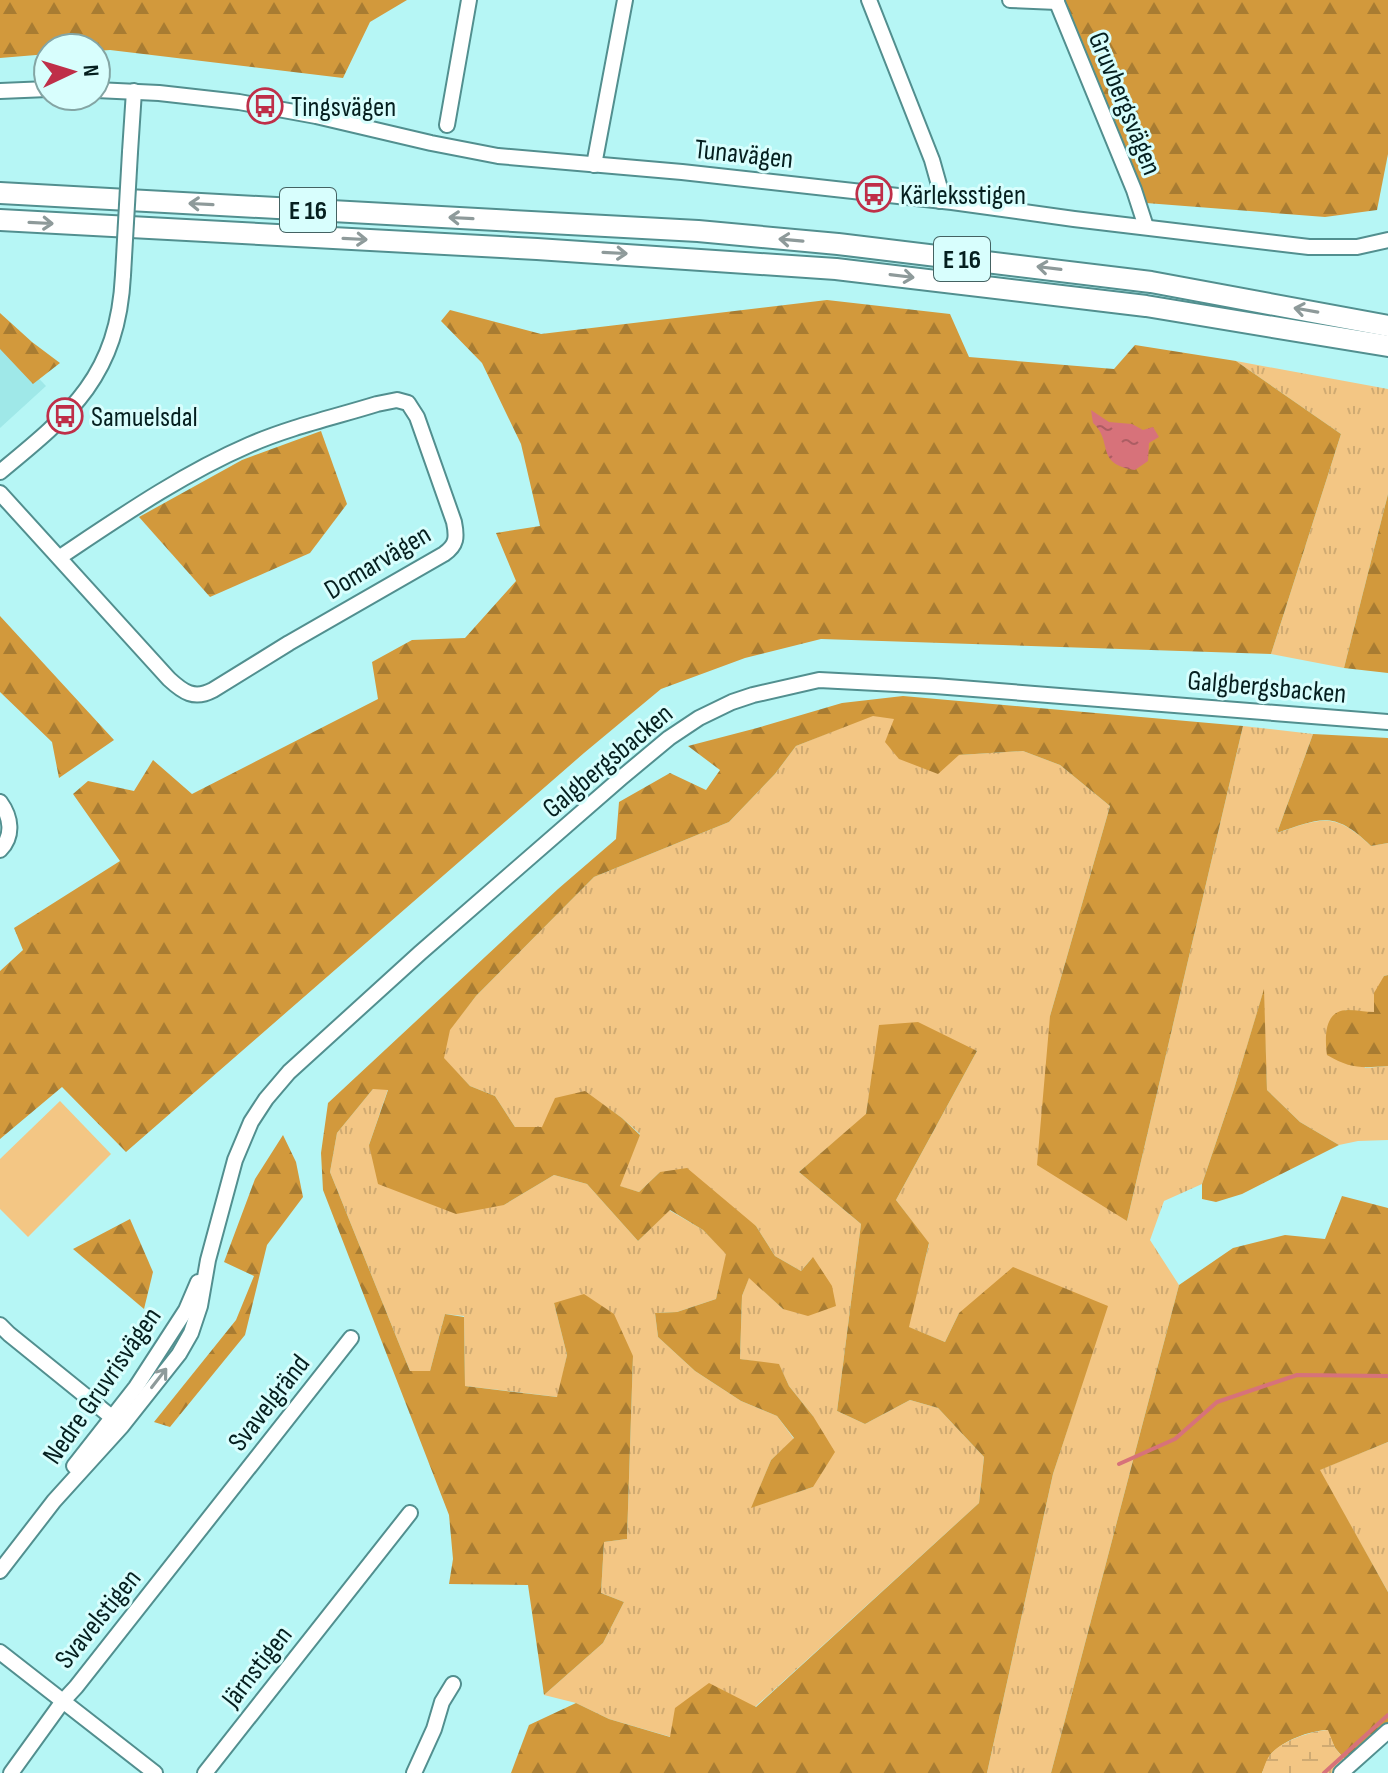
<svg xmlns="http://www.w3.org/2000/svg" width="1388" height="1773" font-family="'Sofia Sans Condensed',sans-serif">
  <defs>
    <pattern id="grass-tufts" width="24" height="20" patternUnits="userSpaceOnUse" patternTransform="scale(2)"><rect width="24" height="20" fill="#f3c684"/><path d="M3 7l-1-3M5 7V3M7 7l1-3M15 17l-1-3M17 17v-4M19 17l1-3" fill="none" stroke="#cfaa72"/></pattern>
    <pattern id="forest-firs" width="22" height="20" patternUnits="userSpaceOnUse" patternTransform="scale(2)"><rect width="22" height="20" fill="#d2993c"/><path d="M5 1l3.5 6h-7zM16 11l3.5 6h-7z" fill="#a87c32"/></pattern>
    <pattern id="wetland-marsh" width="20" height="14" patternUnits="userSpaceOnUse" patternTransform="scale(2)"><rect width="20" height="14" fill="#f3c684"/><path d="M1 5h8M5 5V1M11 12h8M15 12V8" fill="none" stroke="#cfaa72"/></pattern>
    <pattern id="water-ripples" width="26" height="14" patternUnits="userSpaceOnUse" patternTransform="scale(2)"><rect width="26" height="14" fill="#d7727a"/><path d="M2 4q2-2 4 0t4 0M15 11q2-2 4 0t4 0" fill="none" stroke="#ac5d63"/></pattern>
  </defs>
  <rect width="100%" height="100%" fill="#b6f6f5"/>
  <!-- built -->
  <polygon fill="#9fe8e8" points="0,338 46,386 0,428"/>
  <!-- grass -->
  <g fill="url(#grass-tufts)">
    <polygon points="1236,361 1388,389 1388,494 1344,668 1271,654 1341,434"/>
    <path d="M873 715 894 718 959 755 1023 751 1060 765 1110 806 1050 1016 1127 1221 1243 726 1313 734 1277 833C1321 818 1335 811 1371 846L1388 843V975L1384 976 1374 1013 1345 1010 1365 1068 1388 1066V1140L1358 1141 1339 1145 1300 1122 1267 1090 1263 993 1234 1089 1202 1184 1164 1201 1150 1240 1179 1285 1051 1773H987L1053 1474 1107 1306 959 1313 945 1342 908 1327 929 1244 896 1200 977 1051 880 1025 866 1115 799 1172 861 1224 837 1411 865 1424 910 1400 938 1408 984 1457 979 1503 755 1707 671 1737 609 1719 576 1703 544 1695 603 1643 624 1602 601 1593 604 1542 627 1539 633 1356 554 1303 567 1355 558 1397 465 1386 464 1316 445 1314 430 1371H410L330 1172 337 1133 373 1089H388L369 1145 504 1205 554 1175 587 1184 638 1241 669 1210 703 1230 727 1254 716 1299 677 1312 655 1313 658 1337 695 1371 741 1401 777 1416 794 1439 771 1460 752 1507 813 1487V1416L789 1386 779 1365 740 1359 742 1296 749 1277 783 1309 812 1258 801 1271 775 1256 756 1226 660 1172 639 1192 619 1186 640 1134 622 1118 585 1092 543 1128 515 1127 495 1096 470 1086 443 1058 449 1030 476 996 594 877 729 822 775 774 796 746Z"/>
    <polygon points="1388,1442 1388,1592 1319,1470"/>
  </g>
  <!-- forest -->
  <g fill="url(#forest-firs)">
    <polygon points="0,0 407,0 370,22 343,78 110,50 96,51 96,48 48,48 48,54 0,58"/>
    <polygon points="1065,0 1388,0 1388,154 1377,210 1325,217 1146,203"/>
    <polygon points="827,300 950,314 969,357 1114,369 1135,345 1236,361 1341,434 1271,654 821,639 745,658 661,689 584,753 126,1152 62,1087 0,1139 0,971 23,950 14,928 120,861 73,794 88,781 134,791 153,760 192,794 378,699 372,662 412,640 465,638 516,581 496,533 540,526 521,444 482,363 441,321 450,310 541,334"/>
    <polygon points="0,313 32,342 60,363 33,384 0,349"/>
    <polygon points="321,431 347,504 310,553 210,597 139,517 242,460"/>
    <polygon points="1388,494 1388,673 1344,668"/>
    <polygon points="0,616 114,740 59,778 52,742 0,692"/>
    <polygon points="903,696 1243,726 1127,1221 1037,1165 1050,1016 1110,806 1060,765 1023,751 959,755 938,774 899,759 885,742 894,719 873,716 796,746 775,774 729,822 594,877 476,996 450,1030 444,1058 470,1086 495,1096 515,1127 542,1127 555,1098 585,1091 622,1118 640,1135 620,1186 639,1192 660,1172 687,1168 756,1226 775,1256 801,1271 813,1257 832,1286 836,1306 808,1316 783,1309 749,1278 742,1296 740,1359 779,1364 789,1386 813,1416 835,1452 813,1487 751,1508 771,1460 794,1438 777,1416 741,1401 695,1371 658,1337 655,1313 677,1312 716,1299 726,1254 703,1230 670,1210 638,1241 587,1184 554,1175 504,1205 456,1214 378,1184 369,1145 388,1090 373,1089 337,1133 330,1172 410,1371 430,1371 445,1314 464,1317 465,1386 557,1397 567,1355 554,1303 584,1294 614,1314 633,1356 627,1539 604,1542 601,1593 624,1602 603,1643 544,1695 528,1585 449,1584 453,1559 449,1515 323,1190 321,1153 328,1103 558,889 616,839 619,802 670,773 706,790 720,770 688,746 757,728 842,703"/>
    <path d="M1313 734 1388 738V843L1371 846C1334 810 1321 818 1277 833Z"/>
    <path d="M1388 975V1066C1361 1068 1351 1069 1327 1055 1325 1039 1323 1010 1348 1010 1357 1010 1365 1012 1374 1012V993L1384 976Z"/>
    <polygon points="1264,989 1267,1090 1300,1122 1339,1145 1242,1194 1216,1202 1202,1199 1202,1184 1234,1089"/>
    <polygon points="918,1022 977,1051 896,1200 929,1243 909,1327 945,1342 959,1313 1013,1267 1108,1306 1053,1474 987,1773 511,1773 529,1725 576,1703 609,1719 670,1737 675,1708 709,1683 756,1707 979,1503 984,1457 938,1408 910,1400 865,1424 837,1411 861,1224 799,1172 866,1114 879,1025"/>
    <polygon points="283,1135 296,1162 303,1197 267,1245 245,1335 170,1427 154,1422 236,1320 254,1276 224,1262 255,1179"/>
    <path d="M1342 1196 1388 1208V1442L1320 1470 1388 1592V1723L1346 1761 1335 1748 1327 1730C1309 1731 1284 1740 1271 1754 1267 1759 1265 1767 1262 1773H1051L1179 1285 1233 1248 1285 1235 1325 1239Z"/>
    <polygon points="130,1219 153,1272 144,1309 73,1249"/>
  </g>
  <!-- wetland -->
  <path fill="url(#wetland-marsh)" d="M1328 1730 1335 1748 1346 1761 1333 1773H1262C1264 1768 1266 1760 1270 1755 1281 1741 1311 1731 1328 1730Z"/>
  <!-- green -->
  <polygon fill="#f3c684" points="60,1101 111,1154 28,1237 0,1209 0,1159"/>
  <!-- water -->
  <path fill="url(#water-ripples)" d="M1091 410 1109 422 1132 424 1143 430 1153 427 1159 437 1149 443 1148 461 1135 470C1094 464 1114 442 1093 423Z"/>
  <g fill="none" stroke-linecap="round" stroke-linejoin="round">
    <!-- stream -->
    <g stroke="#d7727a" stroke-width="4">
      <polyline points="1119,1464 1175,1439 1217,1402 1297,1375 1388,1376"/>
      <polyline points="1324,1773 1388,1715"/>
    </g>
    <defs>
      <g id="minor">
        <polyline points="869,0 932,160 941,192 940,201"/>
        <polyline points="1010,0 1057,2"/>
        <polyline points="1056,0 1134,190 1146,227"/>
        <polyline points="96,90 159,93 239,102 316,116 431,143 498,156 682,172 952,202 1074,219 1309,247 1357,247 1388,240"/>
        <polyline points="0,91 48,89"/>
        <polyline points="447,125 469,0"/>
        <polyline points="130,152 134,91"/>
        <polyline points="594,165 625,0"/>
        <path d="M0 472C72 413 118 375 123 275"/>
        <path d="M0 493 169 679C183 692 194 700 213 690L289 643 444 554C457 545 457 537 454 522L417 417 408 403 397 400 377 404C335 417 290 427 249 445 182 474 120 517 60 557"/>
        <path d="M0 802C11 817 14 836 0 850"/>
        <polyline points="0,1325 9,1334 119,1423"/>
        <polyline points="74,1466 136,1387 186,1310 198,1282"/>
        <polyline points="0,1571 54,1501 122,1426 179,1354 191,1333 200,1306 208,1260 235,1160 251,1122 266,1099 289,1072 420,953 621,778 669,738 699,718 732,702 753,695 819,680 935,686 1388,722"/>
        <polyline points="0,1652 155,1773"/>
        <polyline points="11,1773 63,1701 76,1687 351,1338"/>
        <polyline points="205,1773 410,1513"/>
        <polyline points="414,1773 434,1729 442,1702 453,1684"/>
        <polyline points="1341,1773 1388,1731"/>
      </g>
      <g id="highway">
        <polyline points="0,193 698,231 838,244 1151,282 1388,326"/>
        <polyline points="0,220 537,249 836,269 1146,306 1388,346"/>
      </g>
    </defs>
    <!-- minor casing -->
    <use href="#minor" stroke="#528f8f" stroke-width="18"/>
    <!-- highway casing -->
    <use href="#highway" stroke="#528f8f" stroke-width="24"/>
    <!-- minor -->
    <use href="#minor" stroke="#fff" stroke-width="14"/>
    <!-- highway -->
    <use href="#highway" stroke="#fff" stroke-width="20"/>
    <defs>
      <polyline id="minor-bridge" points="123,275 130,152"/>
    </defs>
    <!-- minor-bridge casing -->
    <use href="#minor-bridge" stroke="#528f8f" stroke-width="18" stroke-linecap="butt"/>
    <!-- minor-bridge -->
    <use href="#minor-bridge" stroke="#fff" stroke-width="14"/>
  </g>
  <!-- one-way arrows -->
  <defs><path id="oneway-shaft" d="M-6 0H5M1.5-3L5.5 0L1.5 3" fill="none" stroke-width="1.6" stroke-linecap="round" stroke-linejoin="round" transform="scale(2)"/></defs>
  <g stroke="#8e9a9a">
    <use href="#oneway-shaft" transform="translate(201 204) rotate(-177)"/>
    <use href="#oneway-shaft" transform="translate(461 218) rotate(-177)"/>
    <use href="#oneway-shaft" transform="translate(41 223) rotate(3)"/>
    <use href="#oneway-shaft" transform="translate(355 239) rotate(3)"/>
    <use href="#oneway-shaft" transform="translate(791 240) rotate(-175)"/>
    <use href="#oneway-shaft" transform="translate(615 253) rotate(3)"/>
    <use href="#oneway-shaft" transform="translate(1049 268) rotate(-173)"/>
    <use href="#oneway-shaft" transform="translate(902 276) rotate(7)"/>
    <use href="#oneway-shaft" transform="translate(1306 310) rotate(-170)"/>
    <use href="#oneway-shaft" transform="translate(159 1378) rotate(-52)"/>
  </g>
  <!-- icons -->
  <defs>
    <symbol id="bus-ring" viewBox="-11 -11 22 22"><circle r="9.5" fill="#d8fefd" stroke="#bf2f49" stroke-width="1.5"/><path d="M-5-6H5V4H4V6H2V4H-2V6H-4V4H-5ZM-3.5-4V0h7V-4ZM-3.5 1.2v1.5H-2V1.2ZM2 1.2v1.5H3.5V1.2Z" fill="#bf2f49"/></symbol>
  </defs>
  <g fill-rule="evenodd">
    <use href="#bus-ring" x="245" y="86" width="40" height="40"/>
    <use href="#bus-ring" x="854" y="174" width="40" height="40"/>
    <use href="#bus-ring" x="45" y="396" width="40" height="40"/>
  </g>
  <g text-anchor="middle" stroke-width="6" stroke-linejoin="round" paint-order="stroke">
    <!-- shield labels -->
    <g fill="#d8fefd" stroke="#446262" stroke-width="2">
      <rect x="280" y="188" width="56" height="44" rx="6"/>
      <rect x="934" y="237" width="56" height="44" rx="6"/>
    </g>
    <g font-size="26" font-weight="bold" fill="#051f1f">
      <text x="308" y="219">E 16</text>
      <text x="962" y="268">E 16</text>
    </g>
    <!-- street labels -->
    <g font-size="28" fill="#051f1f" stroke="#d8fefd">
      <text transform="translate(1126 103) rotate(68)" y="10">Gruvbergsvägen</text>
      <text transform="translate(744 153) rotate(6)" y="10">Tunavägen</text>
      <text transform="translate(377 561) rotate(-31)" y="10">Domarvägen</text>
      <text transform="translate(1267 686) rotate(5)" y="10">Galgbergsbacken</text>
      <text transform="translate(607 760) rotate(-40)" y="10">Galgbergsbacken</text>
      <text transform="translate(101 1385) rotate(-55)" y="10">Nedre Gruvrisvägen</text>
      <text transform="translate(268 1402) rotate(-52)" y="10">Svavelgränd</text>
      <text transform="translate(97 1618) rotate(-51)" y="10">Svavelstigen</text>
      <text transform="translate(256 1666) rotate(-52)" y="10">Järnstigen</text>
    </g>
    <!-- poi labels -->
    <g font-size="28" fill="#051f1f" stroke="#d8fefd" text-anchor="start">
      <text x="291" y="116">Tingsvägen</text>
      <text x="900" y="204">Kärleksstigen</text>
      <text x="91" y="426">Samuelsdal</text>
    </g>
  </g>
  <!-- north arrow -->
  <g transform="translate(72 72) rotate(86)"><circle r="38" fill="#d8fefd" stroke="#84a5a4" stroke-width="2"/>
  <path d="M0-6L14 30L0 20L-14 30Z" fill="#bf2f49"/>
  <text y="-12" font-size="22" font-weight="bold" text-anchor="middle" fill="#051f1f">N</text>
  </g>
</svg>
